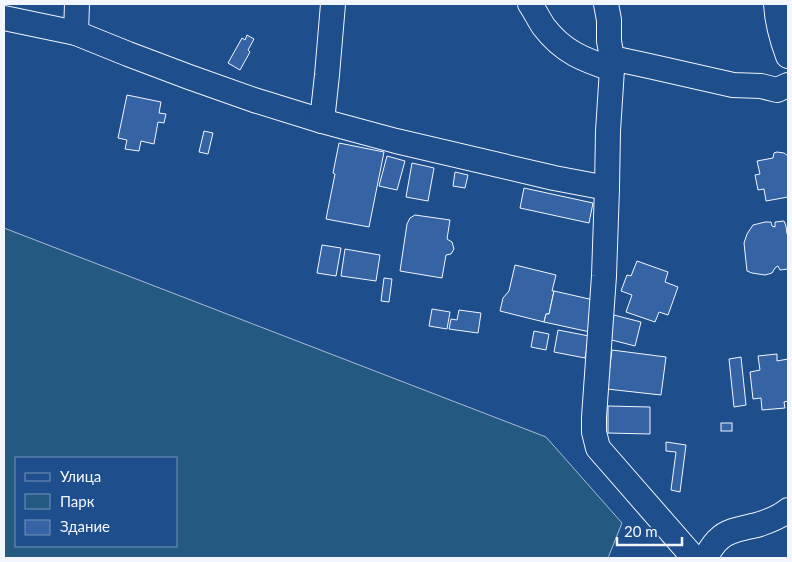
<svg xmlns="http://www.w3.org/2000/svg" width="792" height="562" font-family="Lato,sans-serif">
  <rect width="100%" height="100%" fill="#1f4e8c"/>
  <!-- green -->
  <path fill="#245a82" stroke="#a8bbd7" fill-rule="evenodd" d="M4 228 546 437 622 523 608 558H4ZM16 458H176V546H16Z"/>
  <!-- building -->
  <g fill="#3563a3" stroke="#f2f6ff">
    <polygon points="247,35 254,39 248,50 250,52 240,70 228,63 242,38 245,40"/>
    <polygon points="127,95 161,102 159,113 166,114 164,123 158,122 154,144 141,141 139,151 125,149 127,140 118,138"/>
    <polygon points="204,131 213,133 208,154 199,152"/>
    <polygon points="339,143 384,152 369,227 326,219 335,174 333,173"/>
    <polygon points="777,152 784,153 788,156 788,197 766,201 764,189 758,190 755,175 760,174 757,161 773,158 774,153"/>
    <polygon points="387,156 405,161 397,190 379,186"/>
    <polygon points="412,163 434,168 428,201 406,197"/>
    <polygon points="455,172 468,175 465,188 453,186"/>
    <polygon points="524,188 593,203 589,223 520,208"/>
    <polygon points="415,215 450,220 447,239 452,242 454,249 451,254 446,255 442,278 400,271 407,224 410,218"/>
    <polygon points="784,221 786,226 787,234 788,235 788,269 780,270 778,266 775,268 772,273 765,275 752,273 747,271 744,243 747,234 753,225 765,222 771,222 772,226 775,227 775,222"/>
    <polygon points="322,245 341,248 336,276 317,273"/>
    <polygon points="345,249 380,255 376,281 341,276"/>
    <polygon points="637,261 668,272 665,282 678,287 668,315 659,312 655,322 626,312 632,295 621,291 627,275 631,276"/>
    <polygon points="515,265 556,275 552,291 554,291 549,314 546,314 544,322 500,311 503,298 509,291"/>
    <polygon points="384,278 392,279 389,302 381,301"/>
    <polygon points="554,291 598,301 590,332 544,322 546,314 549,314"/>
    <polygon points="432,309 450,312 447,329 429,326"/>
    <polygon points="459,310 481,313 478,333 449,329 451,319 457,320"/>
    <polygon points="614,315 641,322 635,346 608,339"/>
    <polygon points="558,330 589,336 585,358 554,352"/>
    <polygon points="534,331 549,334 546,350 531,347"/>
    <polygon points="612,350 666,357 661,395 607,389"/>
    <polygon points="777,354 777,361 788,359 788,401 784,402 785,408 762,410 761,398 753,399 750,372 760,370 758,356"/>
    <polygon points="741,357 746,405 734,407 729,359"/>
    <polygon points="608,406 650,407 650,434 608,433"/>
    <rect x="721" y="423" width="11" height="8"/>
    <polygon points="666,442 686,445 680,492 671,490 676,452 666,451"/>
  </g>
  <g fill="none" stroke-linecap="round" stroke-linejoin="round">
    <defs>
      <g id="minor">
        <path d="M530 4C535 11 539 20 544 27 563 52 584 60 612 69"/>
        <polyline points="606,4 609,20 609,41 612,58"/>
        <path d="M776 4C777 22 782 40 788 56"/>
        <polyline points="4,18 76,33 128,54 189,77 254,100 322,121 396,141 554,178 607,188"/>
        <polyline points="76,33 77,4"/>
        <polyline points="322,121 327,75 333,4"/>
        <polyline points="694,558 598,448 594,432 594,417 604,276 607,188 608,131 612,69 612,58 649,66 733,85 761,86 777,90 788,85"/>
        <path d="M705 558C709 552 713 544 719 539 729 529 747 528 760 524 769 521 781 516 788 510"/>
      </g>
    </defs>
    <!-- minor casing -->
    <use href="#minor" stroke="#f2f6ff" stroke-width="26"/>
    <!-- minor -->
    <use href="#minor" stroke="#1f4e8c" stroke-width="24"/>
  </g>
  <!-- border -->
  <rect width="792" height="562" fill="none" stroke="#f2f6ff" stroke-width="10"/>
  <!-- legend -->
  <rect x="15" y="457" width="162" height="90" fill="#1f4e8c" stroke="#7391ba"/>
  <rect x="25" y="473" width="25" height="8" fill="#1f4e8c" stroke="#7391ba"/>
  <text x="60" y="482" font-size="15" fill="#f2f6ff">Улица</text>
  <rect x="25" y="494" width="25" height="15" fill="#245a82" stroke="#7391ba"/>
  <text x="60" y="507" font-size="15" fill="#f2f6ff">Парк</text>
  <rect x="25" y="520" width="25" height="15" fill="#3563a3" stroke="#7391ba"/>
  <text x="60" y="532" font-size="15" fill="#f2f6ff">Здание</text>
  <!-- scale -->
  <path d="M617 537v8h65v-8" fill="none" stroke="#f2f6ff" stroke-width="2.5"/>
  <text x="624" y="537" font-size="15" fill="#f2f6ff" stroke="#1f4e8c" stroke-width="4" paint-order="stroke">20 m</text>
</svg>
